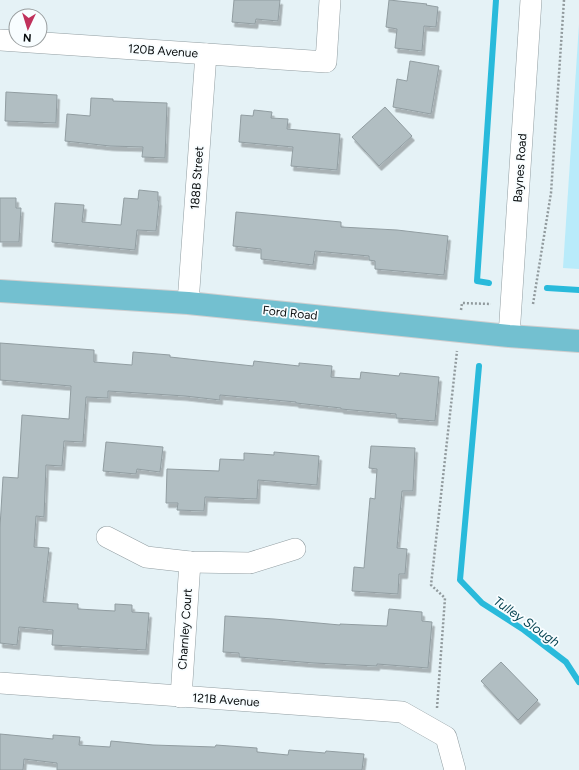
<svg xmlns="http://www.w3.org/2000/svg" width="579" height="770" font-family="Figtree,sans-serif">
  <defs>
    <filter id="shadow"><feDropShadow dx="2.5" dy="4.5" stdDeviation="0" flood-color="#0004"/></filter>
  </defs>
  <rect width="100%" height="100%" fill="#e5f2f6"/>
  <!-- green -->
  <polygon fill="#b9ebfa" points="579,24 579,269 563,268"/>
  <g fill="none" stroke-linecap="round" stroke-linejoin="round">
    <!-- stream -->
    <g stroke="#29badb" stroke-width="6">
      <polyline points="489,283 477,281 496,0"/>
      <polyline points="547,288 579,290"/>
      <polyline points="479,366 460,580 482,603 524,630 566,662 579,682"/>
    </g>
  </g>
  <!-- building -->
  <g fill="#b1bec2" stroke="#919da1" filter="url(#shadow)">
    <polygon points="234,0 280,0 278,21 256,19 255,24 232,22"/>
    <polygon points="389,0 427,4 426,5 438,7 436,27 424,26 422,51 395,48 397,29 386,27"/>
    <polygon points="410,61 439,66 431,114 393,107 397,79 407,81"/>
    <polygon points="6,92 57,95 56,123 5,121"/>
    <polygon points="91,98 113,99 113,101 167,103 165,158 142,157 143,147 110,146 65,141 67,114 90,116"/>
    <polygon points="385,107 412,136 379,166 352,137"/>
    <polygon points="254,110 272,112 271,118 288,119 287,129 340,134 337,170 291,166 293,147 239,142 241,115 253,116"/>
    <polygon points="139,190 158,192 158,201 159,201 156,231 137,230 135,250 52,242 55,203 84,205 82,222 121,225 124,198 138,199"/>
    <polygon points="0,198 16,198 16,208 21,208 19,242 0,242"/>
    <polygon points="236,212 341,222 341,227 397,230 448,236 444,275 375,269 375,261 369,260 369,256 315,251 313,265 261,259 261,249 233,246"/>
    <polygon points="0,343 94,350 94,362 132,365 133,352 170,355 170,357 253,366 254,361 299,366 299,363 332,366 331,377 360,379 361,372 399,376 400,373 439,377 435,421 396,418 396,414 341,409 341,408 296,403 296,402 220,395 220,400 185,396 108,391 108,398 86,397 83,442 64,441 62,466 46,465 44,517 36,516 34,547 49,548 43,602 78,604 78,609 115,611 115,604 132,605 132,612 149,613 146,650 52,645 53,630 19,627 17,645 0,643 0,527 3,477 18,478 22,415 69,419 71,386 0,380"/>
    <polygon points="106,442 163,447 160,472 137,469 136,474 103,471"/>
    <polygon points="371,446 415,448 413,491 402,491 397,548 407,549 405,574 399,574 398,594 352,591 354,567 364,568 370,498 375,499 377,469 369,468"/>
    <polygon points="274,452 319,456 317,485 258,480 257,499 205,497 204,511 177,510 178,503 166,503 167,469 219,471 220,459 244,460 244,453 274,455"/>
    <polygon points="389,609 422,612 422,621 432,622 428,668 377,664 377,666 314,663 239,657 239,653 223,652 225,616 274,619 340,625 340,624 387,626"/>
    <polygon points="501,662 538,700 518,720 481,681"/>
    <polygon points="0,734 53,739 53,735 80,737 79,745 110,747 111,741 153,745 215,747 216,745 257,748 257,752 288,755 289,750 325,753 326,751 364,754 362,770 57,770 57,763 24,759 23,770 0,770"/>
  </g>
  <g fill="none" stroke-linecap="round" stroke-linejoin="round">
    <defs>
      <g id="minor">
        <polyline points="0,40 326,62 330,0"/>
        <polyline points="188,303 206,54"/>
        <polyline points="509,336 531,0"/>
        <polyline points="107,537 146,557 190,562 250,563 295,549"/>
        <polyline points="0,683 402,712 446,737 455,770"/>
        <polyline points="181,697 190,562"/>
      </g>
      <polyline id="major" points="0,291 188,303 509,336 579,341"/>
    </defs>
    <!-- minor casing -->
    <use href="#minor" stroke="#929ea2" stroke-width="22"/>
    <!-- major casing -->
    <use href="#major" stroke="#cececf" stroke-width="24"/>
    <!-- path -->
    <g stroke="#919a9d" stroke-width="2.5" stroke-dasharray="2 2" stroke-linecap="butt">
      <polyline points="533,304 551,193 564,0"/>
      <polyline points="461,310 462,303 491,304"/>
      <polyline points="437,708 445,598 431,585 457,351"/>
    </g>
    <!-- minor -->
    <use href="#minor" stroke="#fff" stroke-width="21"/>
    <!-- major -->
    <use href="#major" stroke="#73c0d0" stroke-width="22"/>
  </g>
  <g text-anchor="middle" stroke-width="3.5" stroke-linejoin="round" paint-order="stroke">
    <!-- street labels -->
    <g font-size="12" fill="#080c0d" stroke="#f8fdff">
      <text transform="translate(163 51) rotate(4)" y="4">120B Avenue</text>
      <text transform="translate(520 168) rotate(-86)" y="4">Baynes Road</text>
      <text transform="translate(197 178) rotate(-86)" y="4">188B Street</text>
      <text transform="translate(290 313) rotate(6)" y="4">Ford Road</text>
      <text transform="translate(185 629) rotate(-86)" y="4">Charnley Court</text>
      <text transform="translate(226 700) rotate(4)" y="4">121B Avenue</text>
    </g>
    <!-- water labels -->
    <g font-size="13" font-style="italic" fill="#094654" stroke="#f8fdff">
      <text transform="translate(527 621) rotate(35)" y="5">Tulley Slough</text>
    </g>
  </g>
  <!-- north arrow -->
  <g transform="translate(28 28) rotate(184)"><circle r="19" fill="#f8fdff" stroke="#989d9e"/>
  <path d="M0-3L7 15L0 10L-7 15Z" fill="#c0315c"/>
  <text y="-6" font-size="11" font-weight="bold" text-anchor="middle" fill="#080c0d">N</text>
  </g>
</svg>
